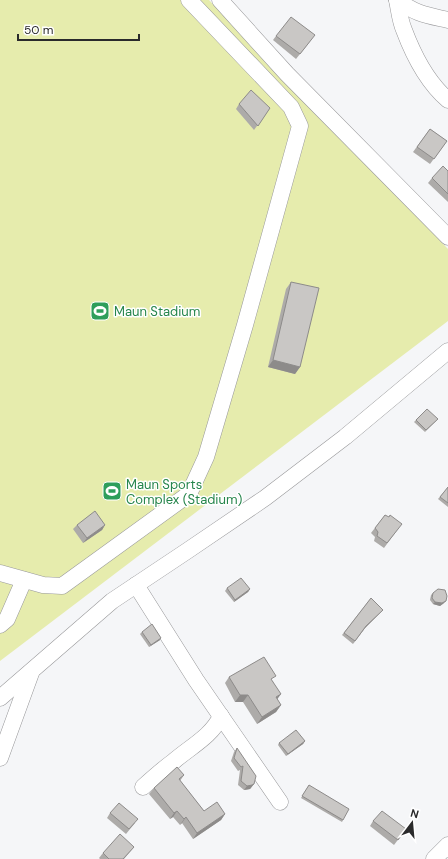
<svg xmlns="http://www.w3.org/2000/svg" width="448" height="859" font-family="'DM Sans',sans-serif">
  <rect width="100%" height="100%" fill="#f5f6f8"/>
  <!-- green -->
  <polygon fill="#e6ecad" points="0,0 209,0 448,249 448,321 0,661"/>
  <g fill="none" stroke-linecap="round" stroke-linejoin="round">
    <defs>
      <g id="minor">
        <polyline points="220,0 287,74 448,237"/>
        <path d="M397 0C399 10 400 21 404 30 413 54 428 83 448 100"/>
        <path d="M397 0C416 14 426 15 448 20"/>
        <polyline points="0,573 43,585 62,586 189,494 206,457 245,325 300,126 291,107 189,0"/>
        <polyline points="136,585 196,680 280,802"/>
        <polyline points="0,625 7,619 24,580"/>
        <polyline points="0,698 112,601 187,551 265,498 345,437 448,351"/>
        <polyline points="0,758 31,673"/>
        <path d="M143 787C153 778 163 769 174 761 190 747 212 736 221 716"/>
        <polyline points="434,859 448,845"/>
      </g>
    </defs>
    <!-- minor casing -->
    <use href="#minor" stroke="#98989a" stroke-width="17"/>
    <!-- minor -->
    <use href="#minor" stroke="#fff" stroke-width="16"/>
  </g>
  <!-- wall -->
  <g fill="#adaba9">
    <polygon points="276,36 311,40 296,59 273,40"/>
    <polygon points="239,104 270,108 254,130 236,109"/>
    <polygon points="430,129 447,141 430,164 413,152"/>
    <polygon points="448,171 448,202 428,183 432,178"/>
    <polygon points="291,282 300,367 295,374 268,367 286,289"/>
    <polygon points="416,420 436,421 425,432 414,422"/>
    <polygon points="448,487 448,507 438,499"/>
    <polygon points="385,515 398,529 384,548 374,541 375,537 371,533"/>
    <polygon points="77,525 105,525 102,530 83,543 73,529"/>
    <polygon points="227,588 250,589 248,592 234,602 225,591"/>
    <polygon points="433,593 444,603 440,606 433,604 430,600 431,595"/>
    <polygon points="371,598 383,610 365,628 353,644 342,635"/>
    <polygon points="142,632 160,640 149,647 140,634"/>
    <polygon points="229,677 273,681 277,700 281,705 276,712 257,724 243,702 235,702 225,683"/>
    <polygon points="305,741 303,744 286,756 278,745 279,743"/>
    <polygon points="237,748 254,784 250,789 244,790 238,785 240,770 238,771 231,761 234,752"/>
    <polygon points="184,775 180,781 204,811 225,814 221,820 193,839 182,823 180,825 173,817 170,819 149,794 154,788"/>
    <polygon points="309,785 343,820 342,822 301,798"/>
    <polygon points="110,813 135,823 126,834 107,818"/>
    <polygon points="373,821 406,829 394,845 370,826"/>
    <polygon points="134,847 124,859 100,859 99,858 103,853"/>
  </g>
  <!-- shaded-wall -->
  <g fill="#8d8b8a">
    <polygon points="273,360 300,367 295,374 268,367"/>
    <polygon points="105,525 102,530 83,543 87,538"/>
    <polygon points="250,589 248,592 234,602 235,600"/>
    <polygon points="446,601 444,603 440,606 433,604 435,602"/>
    <polygon points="383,610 365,628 353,644 366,626"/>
    <polygon points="161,638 160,640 149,647 151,645"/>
    <polygon points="281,694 276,701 276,697"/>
    <polygon points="240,695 248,695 243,702 235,702"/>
    <polygon points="281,705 276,712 257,724 262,717"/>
    <polygon points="305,741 303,744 286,756 288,754"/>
    <polygon points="254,784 250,789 244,790 247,786"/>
    <polygon points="177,811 173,817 170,819 174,813"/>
    <polygon points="225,814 221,820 193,839 197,833"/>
    <polygon points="186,817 182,823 180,825 184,819"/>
  </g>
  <!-- building -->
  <g fill="#c9c7c5" stroke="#8d8b8a">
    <polygon points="291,17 315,35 300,54 276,36"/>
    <polygon points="251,90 270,108 258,126 239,104"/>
    <polygon points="430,129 447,141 434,159 417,147"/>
    <polygon points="443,166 448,171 448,194 432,178"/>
    <polygon points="291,282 319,288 300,367 273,360"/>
    <polygon points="427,409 438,419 426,430 416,420"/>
    <polygon points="448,487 448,503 440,497"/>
    <polygon points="95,511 105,525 87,538 77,525"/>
    <polygon points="385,515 389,517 390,515 402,524 387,543 377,536 378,532 375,528"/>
    <polygon points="241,578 250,589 235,600 227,588"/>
    <polygon points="438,589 445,590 447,596 446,601 442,603 435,602 432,598 433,593"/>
    <polygon points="371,598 383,610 366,626 355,641 344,633"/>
    <polygon points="152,624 161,638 151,645 142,632"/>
    <polygon points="264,657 276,676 271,679 281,694 276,697 281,705 262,717 248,695 240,695 229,677"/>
    <polygon points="296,730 305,741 288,754 279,743"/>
    <polygon points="237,748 256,776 254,784 252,785 247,786 241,781 243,766 241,767 234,758"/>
    <polygon points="177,767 184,775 179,779 204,811 217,802 225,814 197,833 186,817 184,819 177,811 174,813 154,788"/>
    <polygon points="309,785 349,809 343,820 302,796"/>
    <polygon points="119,803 138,819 129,829 110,813"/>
    <polygon points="382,811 406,829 398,840 373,821"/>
    <polygon points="120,834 134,847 123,859 109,859 103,853"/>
  </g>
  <!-- icons -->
  <defs>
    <symbol id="stadium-square" viewBox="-11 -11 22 22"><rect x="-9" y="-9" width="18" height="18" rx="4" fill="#2e9e5b" stroke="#fff"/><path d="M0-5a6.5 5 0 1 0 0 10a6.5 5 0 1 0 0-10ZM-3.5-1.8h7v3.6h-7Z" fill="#fff"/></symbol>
  </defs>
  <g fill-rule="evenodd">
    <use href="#stadium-square" x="89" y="300" width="22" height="22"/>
    <use href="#stadium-square" x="101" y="480" width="22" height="22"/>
  </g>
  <g text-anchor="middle" stroke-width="3" stroke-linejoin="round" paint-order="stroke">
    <!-- leisure labels -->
    <g font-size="13" fill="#27864d" stroke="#fff" text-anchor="start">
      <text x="114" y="316">Maun Stadium</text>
      <text x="126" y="489">Maun Sports<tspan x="126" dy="15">Complex (Stadium)</tspan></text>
    </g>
  </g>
  <!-- north arrow -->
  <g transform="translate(412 823) rotate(16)" stroke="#ffffff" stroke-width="3" paint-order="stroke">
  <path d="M0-3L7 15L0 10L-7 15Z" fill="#2a2a2b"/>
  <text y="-6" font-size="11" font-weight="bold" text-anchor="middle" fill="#2a2a2b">N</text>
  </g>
  <!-- scale -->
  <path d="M18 34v6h121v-6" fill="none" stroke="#2a2a2b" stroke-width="2"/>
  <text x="24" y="34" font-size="12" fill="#2a2a2b" stroke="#ffffff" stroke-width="3" paint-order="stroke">50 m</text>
</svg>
